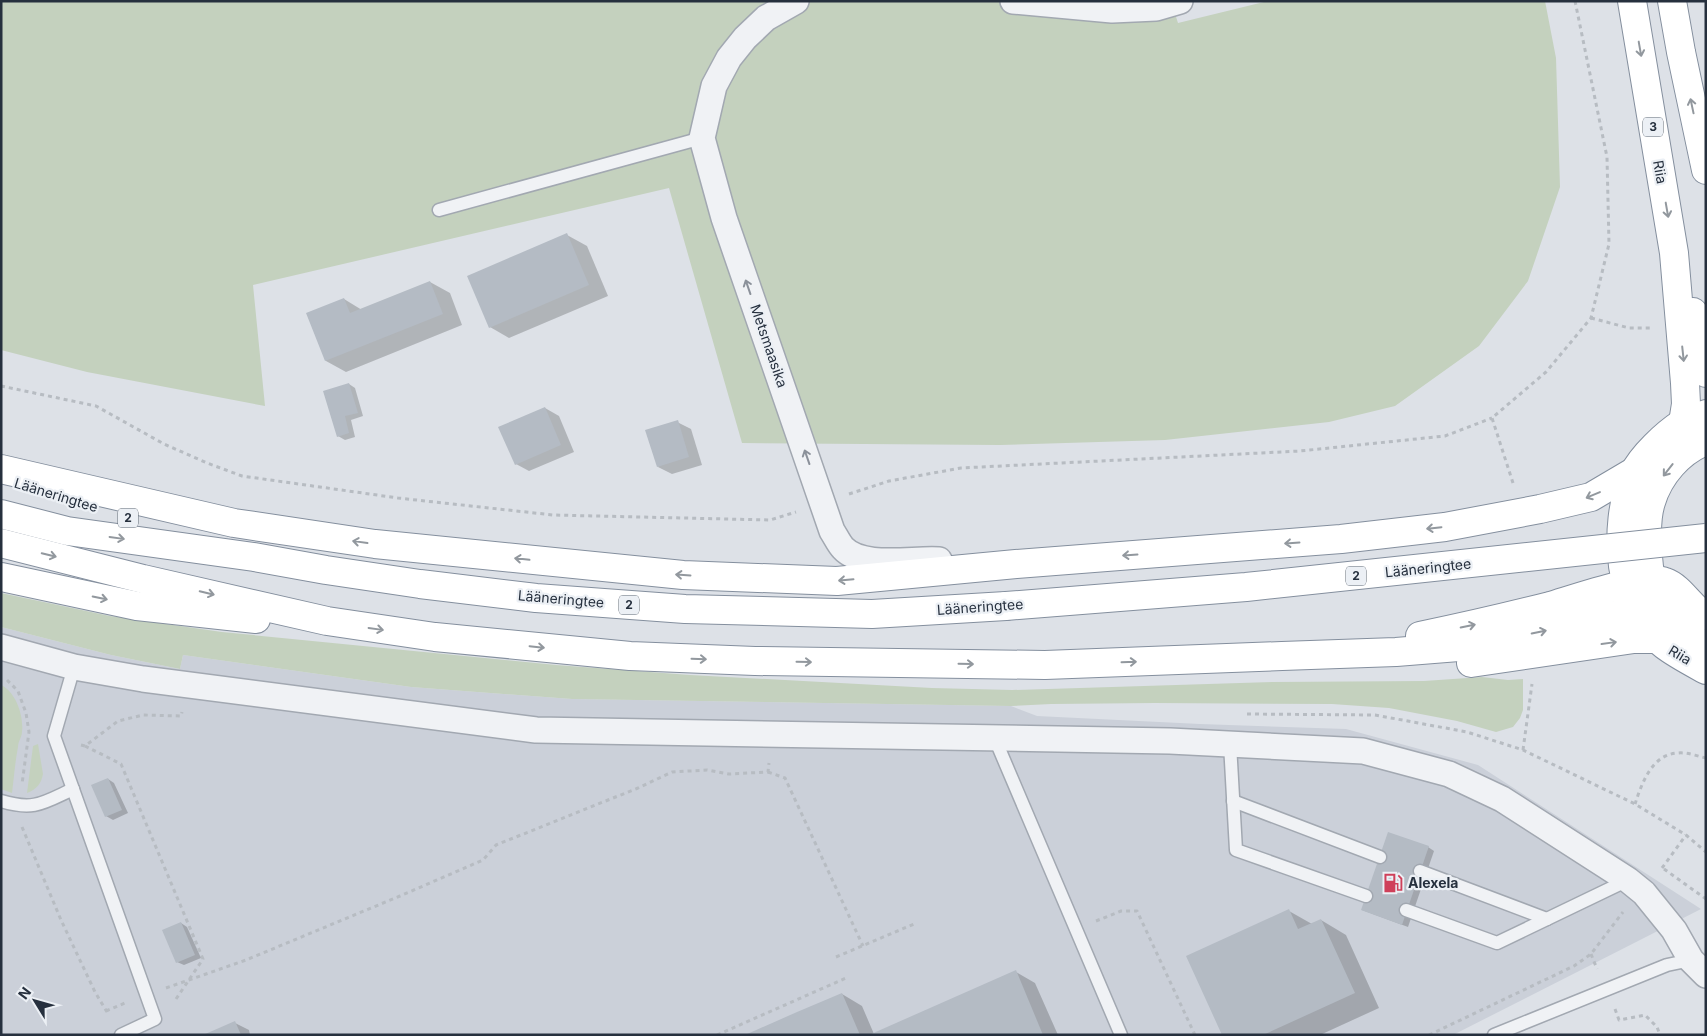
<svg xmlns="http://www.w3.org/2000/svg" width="1707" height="1036" font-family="Inter,sans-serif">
  <rect width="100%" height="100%" fill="#dde1e7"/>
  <!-- built -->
  <polygon fill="#cbd0d9" points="1,627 111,655 180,669 183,655 411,687 572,699 1011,706 1037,716 1200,724 1346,729 1478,765 1701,909 1453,1035 1,1035"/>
  <!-- green -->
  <g fill="#c4d1be">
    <polygon points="1,1 1171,1 1178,23 1268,1 1545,1 1556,58 1560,187 1528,281 1479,346 1395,406 1329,422 1165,440 1000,445 742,443 669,188 253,285 265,406 87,372 1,350"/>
    <polygon points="1,593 110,616 222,632 556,665 690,675 932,688 1012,690 1273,682 1424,681 1482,677 1508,680 1523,679 1523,710 1520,718 1513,727 1496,732 1457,721 1389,708 1332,704 1155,703 1051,704 1011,706 572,699 411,687 183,655 180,669 111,655 1,627"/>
    <path d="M1 685C16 692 24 716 22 732 22 737 18 741 18 747 15 762 14 778 12 793L1 789Z"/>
    <path d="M38 744 43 774C41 784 37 789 27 793L33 746Z"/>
  </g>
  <!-- shadow -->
  <g fill="#0003">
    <polygon points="567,235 587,246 608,296 509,338 490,327"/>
    <polygon points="430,282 450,293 462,325 346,372 326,361 308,314 344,299 362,310"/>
    <polygon points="349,384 355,388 363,416 351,420 355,437 345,440 338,436"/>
    <polygon points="545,408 559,416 574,452 529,471 516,464"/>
    <polygon points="677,422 691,429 702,465 672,474 658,467"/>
    <polygon points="108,779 114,783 128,813 113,820 106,816"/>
    <polygon points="1428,847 1434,851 1408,927 1362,910"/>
    <polygon points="1289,911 1312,924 1321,920 1346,935 1379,1008 1320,1035 1224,1035"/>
    <polygon points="181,923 187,927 201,958 184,965 177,962"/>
    <polygon points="1016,972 1035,983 1058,1035 749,1035 842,994 862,1006 874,1034"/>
    <polygon points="235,1023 249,1030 250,1035 206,1035"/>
  </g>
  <!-- building -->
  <g fill="#b4bbc4">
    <polygon points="567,233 589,285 489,328 467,276"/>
    <polygon points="430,281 443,314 325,361 306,313 344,298 350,313"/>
    <polygon points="349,383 358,413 345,416 349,433 337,437 323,391"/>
    <polygon points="545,407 561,445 515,465 498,427"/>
    <polygon points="678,420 689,457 657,467 645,430"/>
    <polygon points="108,778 122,810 105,817 91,785"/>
    <polygon points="1388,832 1429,846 1402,925 1361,910"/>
    <polygon points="1289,909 1298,929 1321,919 1355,993 1263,1035 1222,1035 1186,956"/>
    <polygon points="181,922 195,955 176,963 162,930"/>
    <polygon points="1016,970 1043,1035 869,1035 887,1027"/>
    <polygon points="842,993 860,1035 745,1035 797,1012"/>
    <polygon points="235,1021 241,1035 203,1035"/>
  </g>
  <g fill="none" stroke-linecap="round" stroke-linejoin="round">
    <defs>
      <g id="lane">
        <polyline points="439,210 702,138"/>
        <polyline points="74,667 54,736 155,1019 121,1035"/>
        <polyline points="995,739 1121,1035"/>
        <polyline points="1230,744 1236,850 1366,896"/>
        <path d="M1 801C34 811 43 803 73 789"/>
        <polyline points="1233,801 1380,857"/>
        <polyline points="1420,871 1547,919"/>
        <polyline points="1406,910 1497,943 1628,880"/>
        <polyline points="1494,1035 1667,965 1691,960"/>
      </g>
      <g id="street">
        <path d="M796 1 766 18 745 38 729 58 714 86 702 138 724 218 832 531C836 537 839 544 843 548 862 569 913 558 939 560"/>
        <polyline points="1013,1 1112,10 1156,8 1180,1"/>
        <polyline points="1,647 74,667 143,679 536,730 1170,741 1363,751 1449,774 1502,799 1628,880 1644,893 1674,930 1691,960 1706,975"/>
      </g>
      <g id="highway">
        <polyline points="1632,1 1674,253 1685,383 1686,404 1683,423"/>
        <polyline points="1672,1 1681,52 1706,170"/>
        <polyline points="1693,312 1706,373"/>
        <path d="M1706 414C1698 417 1688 419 1681 424 1666 434 1642 456 1634 473 1622 501 1619 536 1623 566 1626 581 1628 601 1636 614 1656 644 1675 653 1706 670"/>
        <path d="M1706 441C1680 451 1659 475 1651 502 1645 520 1647 548 1649 567 1651 577 1651 588 1656 597 1668 619 1681 628 1700 644L1706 646"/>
        <polyline points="1,469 234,523 375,544 683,575 837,581 1016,564 1341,539 1445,527 1540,509 1591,497 1635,471"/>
        <polyline points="1,514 67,531 254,557 326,570 420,584 536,598 685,609 872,614 1006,606"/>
        <polyline points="1,543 143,579 327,621 435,637 630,656 755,661 1045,665 1282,656 1396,652 1471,646 1571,626 1607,616 1635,612 1651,612 1668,617"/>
        <polyline points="1,577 137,606 256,619"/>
        <path d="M1420 636C1463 627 1507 617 1550 606 1574 599 1644 574 1665 582 1682 588 1690 608 1706 616"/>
        <polyline points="1471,663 1634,639 1655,639"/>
      </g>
    </defs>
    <!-- lane casing -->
    <use href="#lane" stroke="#a2a8b1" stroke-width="15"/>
    <!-- street casing -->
    <use href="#street" stroke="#a2a8b1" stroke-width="28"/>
    <!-- highway casing -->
    <use href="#highway" stroke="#848f9e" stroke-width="30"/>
    <!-- path -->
    <g stroke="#b7bcc2" stroke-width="3" stroke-dasharray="4 4" stroke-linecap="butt">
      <polyline points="1591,318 1629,328 1652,328"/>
      <polyline points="1,386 96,406 164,444 207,463 242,476 398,498 553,515 770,520 796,512"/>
      <polyline points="1513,483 1492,418 1546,372 1591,318 1609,244 1607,157 1575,1"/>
      <polyline points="849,494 889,481 961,468 1300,451 1445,436 1492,418"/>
      <polyline points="7,680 18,691 26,713 29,732 22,784"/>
      <polyline points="1247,714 1375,715 1467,732 1523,750 1635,804 1686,835 1706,852"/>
      <polyline points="81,745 85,746 118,721 143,715 181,716 182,712"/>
      <polyline points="85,746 121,764 203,959 174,1002"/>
      <polyline points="1523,750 1532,684"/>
      <polyline points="768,772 785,778 863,946"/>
      <path d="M1635 804C1642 783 1652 754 1678 753 1687 752 1697 756 1706 758"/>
      <polyline points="22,827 61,920 95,992 107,1012"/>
      <polyline points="1662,868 1686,835"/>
      <polyline points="1664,869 1706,899"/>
      <polyline points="1096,921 1121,911 1137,911 1195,1035"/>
      <polyline points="1591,954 1597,969"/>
      <polyline points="836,957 914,924"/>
      <polyline points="166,988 246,960 400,896 483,860 496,845 638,788 672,772 707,770 729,774 768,772 769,763"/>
      <polyline points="1615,1009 1619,1020 1645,1015 1657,1027 1660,1035"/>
      <polyline points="106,1011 125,1003"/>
      <polyline points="717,1035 846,978"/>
      <polyline points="1429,1035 1574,966 1591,954 1623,912"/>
    </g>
    <!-- lane -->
    <use href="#lane" stroke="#f0f2f5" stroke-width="12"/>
    <!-- street -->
    <use href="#street" stroke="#f0f2f5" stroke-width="25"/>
    <!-- highway -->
    <use href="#highway" stroke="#fff" stroke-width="28"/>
    <defs>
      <polyline id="highway-bridge" points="1006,606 1246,587 1706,538"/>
    </defs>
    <!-- highway-bridge casing -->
    <use href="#highway-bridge" stroke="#848f9e" stroke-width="30" stroke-linecap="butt"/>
    <!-- highway-bridge -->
    <use href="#highway-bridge" stroke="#fff" stroke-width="28"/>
  </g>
  <!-- one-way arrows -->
  <defs><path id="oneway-shaft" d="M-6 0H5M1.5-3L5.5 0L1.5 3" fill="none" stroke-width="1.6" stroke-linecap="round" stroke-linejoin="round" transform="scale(1.25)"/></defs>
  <g stroke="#92989e">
    <use href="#oneway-shaft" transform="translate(1640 49) rotate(80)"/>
    <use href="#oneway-shaft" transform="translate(1692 106) rotate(-102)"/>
    <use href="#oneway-shaft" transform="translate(1667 210) rotate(80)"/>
    <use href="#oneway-shaft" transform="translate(1683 354) rotate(84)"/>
    <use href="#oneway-shaft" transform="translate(1668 470) rotate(128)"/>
    <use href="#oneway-shaft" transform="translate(1593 495) rotate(157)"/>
    <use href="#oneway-shaft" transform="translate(1434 528) rotate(174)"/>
    <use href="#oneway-shaft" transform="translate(117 538) rotate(8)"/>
    <use href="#oneway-shaft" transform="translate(360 542) rotate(-172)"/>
    <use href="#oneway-shaft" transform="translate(1292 543) rotate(176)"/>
    <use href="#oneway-shaft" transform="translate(49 555) rotate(14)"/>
    <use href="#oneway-shaft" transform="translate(1130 555) rotate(176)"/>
    <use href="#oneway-shaft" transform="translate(522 559) rotate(-174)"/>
    <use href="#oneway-shaft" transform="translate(683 575) rotate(-176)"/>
    <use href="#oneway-shaft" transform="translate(846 580) rotate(175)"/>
    <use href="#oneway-shaft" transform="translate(207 593) rotate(13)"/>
    <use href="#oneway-shaft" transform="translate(100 598) rotate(12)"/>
    <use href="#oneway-shaft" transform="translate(1468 626) rotate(-12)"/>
    <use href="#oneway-shaft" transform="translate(376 629) rotate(8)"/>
    <use href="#oneway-shaft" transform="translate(1539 632) rotate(-12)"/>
    <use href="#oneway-shaft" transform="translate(1609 643) rotate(-8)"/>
    <use href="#oneway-shaft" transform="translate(537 647) rotate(6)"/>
    <use href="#oneway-shaft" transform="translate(699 659) rotate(2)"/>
    <use href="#oneway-shaft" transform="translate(804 662) rotate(1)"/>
    <use href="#oneway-shaft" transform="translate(1129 662) rotate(-2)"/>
    <use href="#oneway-shaft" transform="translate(966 664) rotate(1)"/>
  </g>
  <g stroke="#8b919a">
    <use href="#oneway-shaft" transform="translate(748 287) rotate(-109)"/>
    <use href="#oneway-shaft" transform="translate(807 457) rotate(-109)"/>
  </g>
  <!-- icons -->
  <defs>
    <symbol id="fuel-bare" viewBox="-9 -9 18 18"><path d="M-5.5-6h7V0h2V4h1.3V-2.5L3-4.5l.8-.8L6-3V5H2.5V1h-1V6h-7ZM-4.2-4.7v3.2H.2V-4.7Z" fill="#cf405a" stroke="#ecf0f5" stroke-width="2.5" paint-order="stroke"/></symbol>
  </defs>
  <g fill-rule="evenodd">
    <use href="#fuel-bare" x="1379" y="869" width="28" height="28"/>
  </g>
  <g text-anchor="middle" stroke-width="4.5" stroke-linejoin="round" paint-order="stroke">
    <!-- shield labels -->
    <g fill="#ecf0f5" stroke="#616a75" stroke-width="1">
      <rect x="1643" y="117.5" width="20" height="19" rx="4"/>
      <rect x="118" y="508.5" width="20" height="19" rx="4"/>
      <rect x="1346" y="566.5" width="20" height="19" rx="4"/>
      <rect x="619" y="595.5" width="20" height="19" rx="4"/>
    </g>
    <g font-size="12" font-weight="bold" fill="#26303e">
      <text x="1653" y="131">3</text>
      <text x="128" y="522">2</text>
      <text x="1356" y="580">2</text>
      <text x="629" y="609">2</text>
    </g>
    <!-- street labels -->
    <g font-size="14" fill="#26303e" stroke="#ecf0f5">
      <text transform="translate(1660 172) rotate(80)" y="5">Riia</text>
      <text transform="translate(769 346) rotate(71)" y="5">Metsmaasika</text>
      <text transform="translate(56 495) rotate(17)" y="5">Lääneringtee</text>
      <text transform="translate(1428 568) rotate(-6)" y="5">Lääneringtee</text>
      <text transform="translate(561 599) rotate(5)" y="5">Lääneringtee</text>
      <text transform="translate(980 607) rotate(-4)" y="5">Lääneringtee</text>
      <text transform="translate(1680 655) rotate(31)" y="5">Riia</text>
    </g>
    <!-- poi labels -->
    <g font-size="14" font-weight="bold" fill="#26303e" stroke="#ecf0f5" text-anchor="start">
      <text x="1408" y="888">Alexela</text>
    </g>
  </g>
  <!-- border -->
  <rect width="1707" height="1036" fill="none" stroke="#26303e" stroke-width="5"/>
  <!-- north arrow -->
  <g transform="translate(35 1001) rotate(307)" stroke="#ecf0f5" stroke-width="4" paint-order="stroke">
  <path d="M0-4L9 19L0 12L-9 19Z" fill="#26303e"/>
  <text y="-8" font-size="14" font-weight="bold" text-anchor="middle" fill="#26303e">N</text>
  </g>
</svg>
